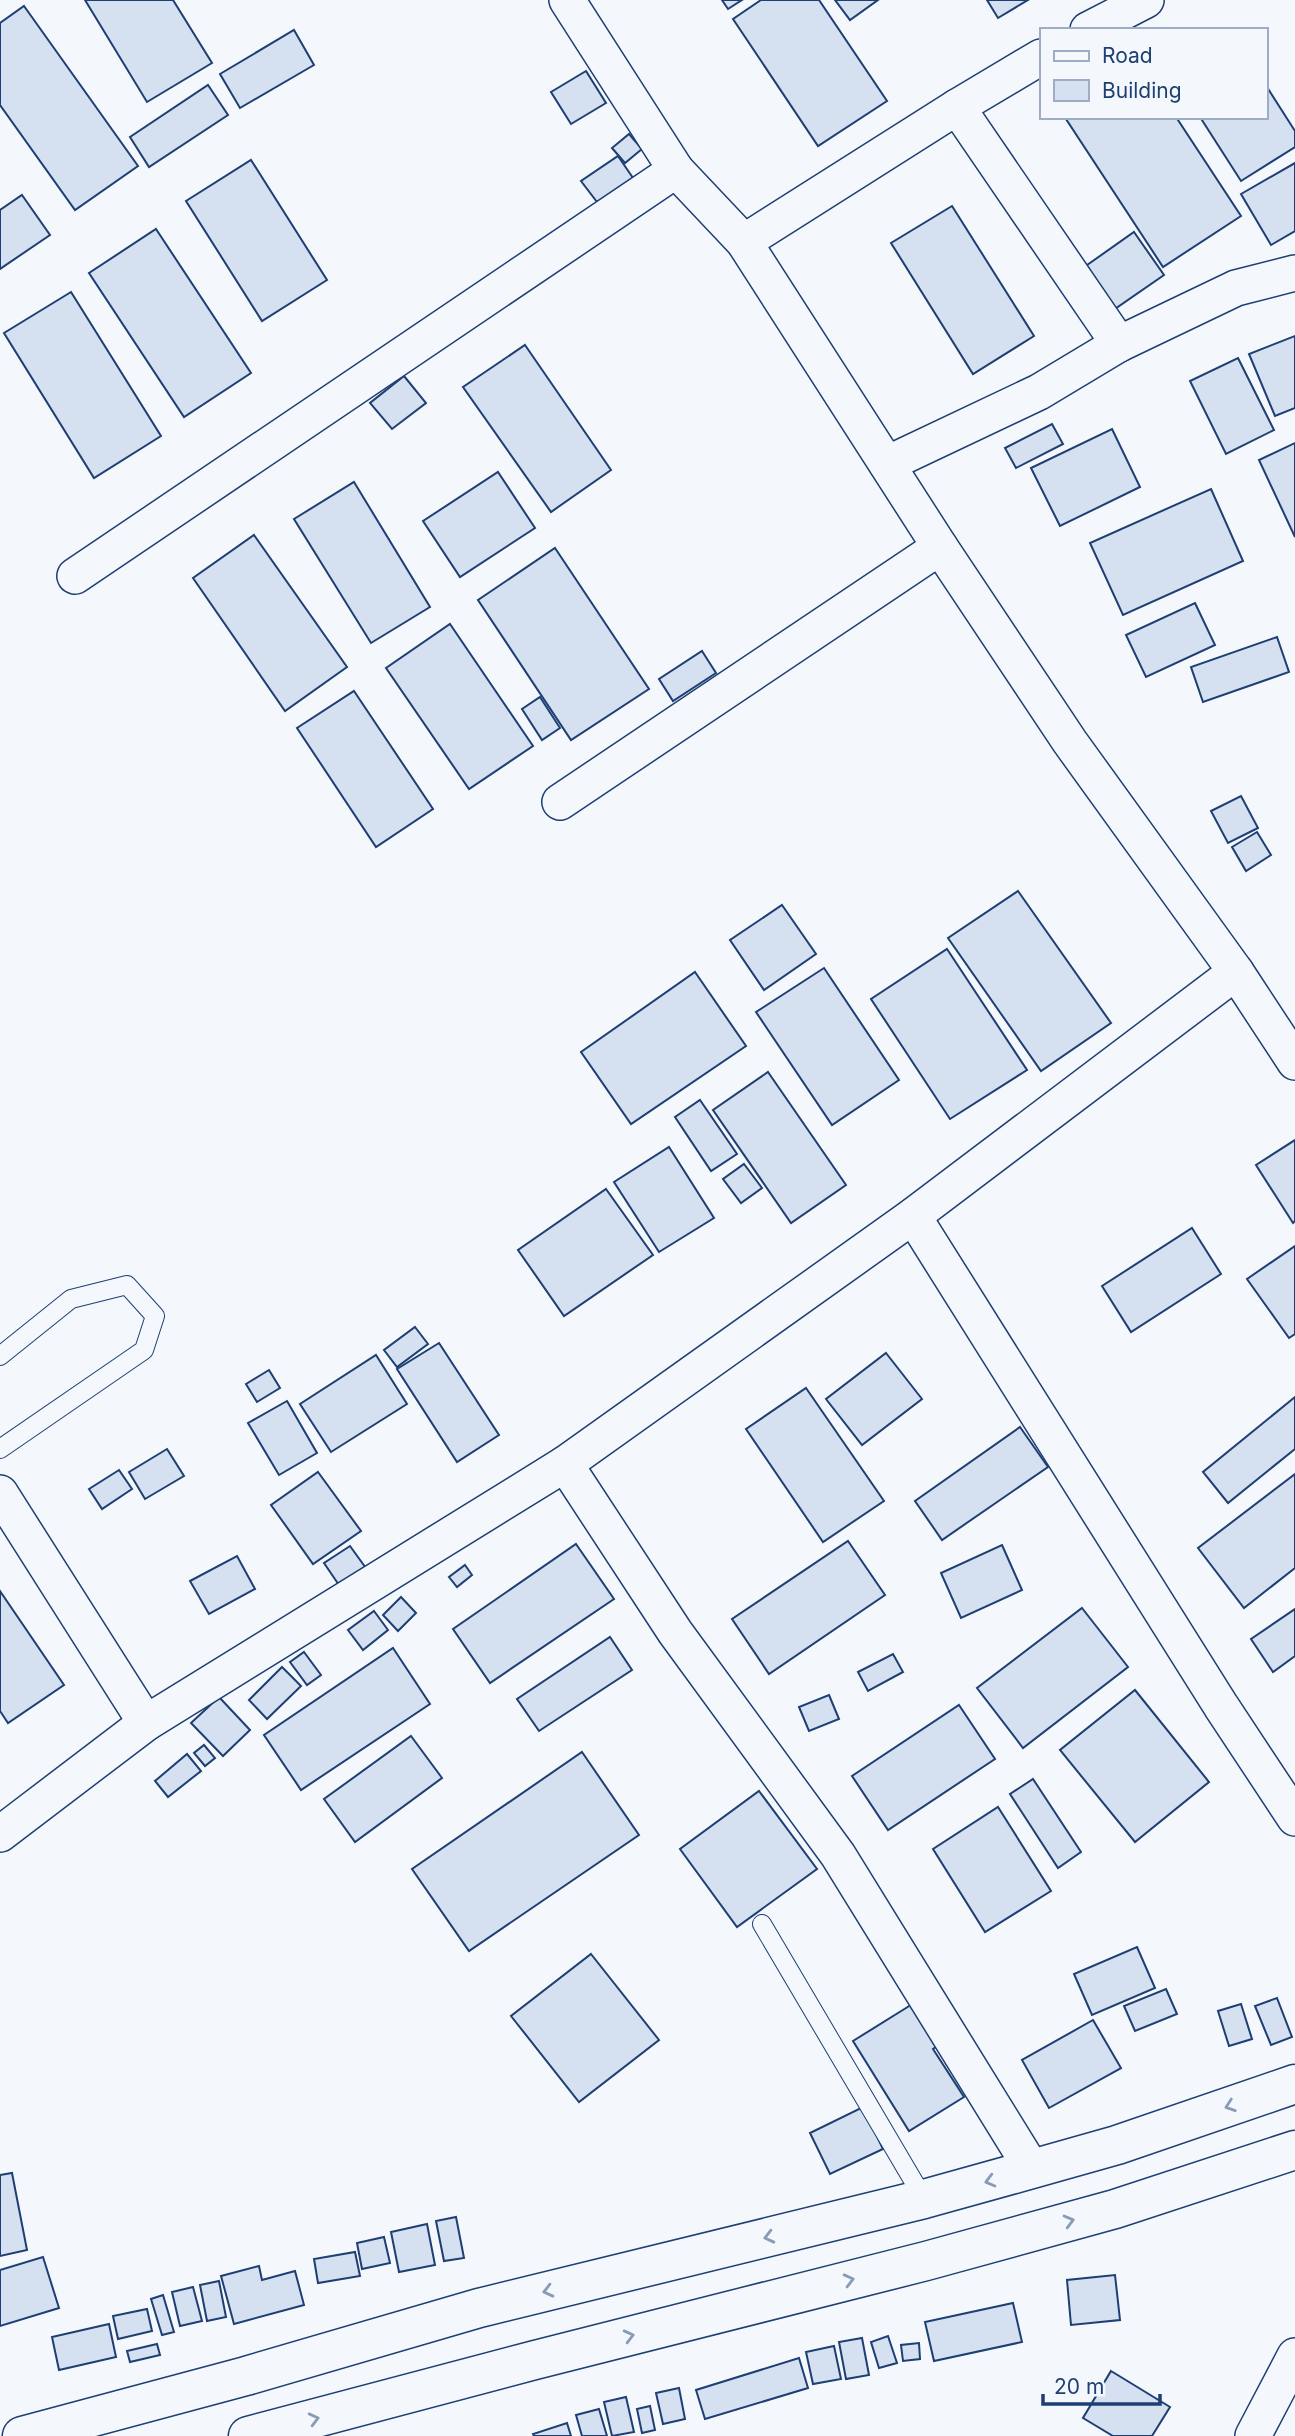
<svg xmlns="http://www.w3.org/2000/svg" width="1295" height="2436" font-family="Inter,sans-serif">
  <rect width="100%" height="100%" fill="#f4f7fb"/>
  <!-- building -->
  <g fill="#d5e0f0" stroke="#1d3f73" stroke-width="2">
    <polygon points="85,0 173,0 212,63 147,102"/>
    <polygon points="722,0 742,0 728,9"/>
    <polygon points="761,0 819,0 887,101 818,146 733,19"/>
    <polygon points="835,0 878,0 850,20"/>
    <polygon points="987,0 1028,0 998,18"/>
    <polygon points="24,6 138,166 75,210 0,105 0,23"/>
    <polygon points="294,30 314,65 240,108 220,74"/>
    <polygon points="586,71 606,103 571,124 551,92"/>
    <polygon points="1265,84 1295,131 1295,147 1241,181 1200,117 1265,117"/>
    <polygon points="208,85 228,115 149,167 130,137"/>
    <polygon points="1069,117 1176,117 1241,216 1163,267 1066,119"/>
    <polygon points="629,134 642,149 625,163 612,148"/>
    <polygon points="618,156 633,178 597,202 581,181"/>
    <polygon points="251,160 327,280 262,321 186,201"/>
    <polygon points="1295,163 1295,231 1271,245 1241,194"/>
    <polygon points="22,195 50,235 0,269 0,210"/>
    <polygon points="952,206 1034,336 973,374 891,243"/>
    <polygon points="156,229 251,373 184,417 89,273"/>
    <polygon points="1134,232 1164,275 1109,313 1080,270"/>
    <polygon points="71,292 161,436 94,478 4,333"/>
    <polygon points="1295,336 1295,408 1275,416 1249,354"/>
    <polygon points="525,345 611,470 551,512 463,387"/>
    <polygon points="1238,358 1274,430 1226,454 1190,381"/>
    <polygon points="404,376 426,403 392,429 370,403"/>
    <polygon points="1052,424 1063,444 1016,468 1005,448"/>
    <polygon points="1112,429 1140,487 1060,526 1031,468"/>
    <polygon points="1295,443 1295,537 1259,460"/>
    <polygon points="498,472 535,528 460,577 423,521"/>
    <polygon points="354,482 430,607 371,643 294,519"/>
    <polygon points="1211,489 1243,561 1123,615 1090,543"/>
    <polygon points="254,535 347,667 285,711 193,578"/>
    <polygon points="555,548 649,689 571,740 478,600"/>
    <polygon points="1195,603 1215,645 1146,677 1126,635"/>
    <polygon points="450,624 533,746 469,789 386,668"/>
    <polygon points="1277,637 1289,672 1203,702 1191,667"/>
    <polygon points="702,651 716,673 673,701 659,679"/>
    <polygon points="354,691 433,809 376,847 297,728"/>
    <polygon points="540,697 560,728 542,740 522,709"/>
    <polygon points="1241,796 1258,828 1228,843 1211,811"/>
    <polygon points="1257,832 1271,855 1246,871 1232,847"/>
    <polygon points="1018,891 1111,1023 1041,1071 948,938"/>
    <polygon points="782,905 816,954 764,990 730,940"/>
    <polygon points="947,949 1027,1070 950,1119 871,999"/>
    <polygon points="824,968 899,1080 832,1125 756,1012"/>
    <polygon points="695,972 746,1046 631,1124 581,1052"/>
    <polygon points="768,1072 846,1185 791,1223 713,1110"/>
    <polygon points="700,1100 737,1154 711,1171 675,1117"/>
    <polygon points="1295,1140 1295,1221 1293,1223 1256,1165"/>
    <polygon points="669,1147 714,1218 659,1252 614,1182"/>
    <polygon points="744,1164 762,1188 741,1203 723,1179"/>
    <polygon points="606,1189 653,1255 564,1316 518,1250"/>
    <polygon points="1192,1228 1221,1274 1131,1332 1102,1286"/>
    <polygon points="1295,1246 1295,1334 1289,1338 1247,1279"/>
    <polygon points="415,1327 428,1344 397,1367 384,1350"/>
    <polygon points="439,1343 499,1435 457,1462 397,1369"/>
    <polygon points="886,1353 922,1399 862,1445 826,1399"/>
    <polygon points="376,1355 407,1404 331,1452 300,1404"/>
    <polygon points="269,1370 280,1388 257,1402 246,1384"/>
    <polygon points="806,1388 884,1501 823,1542 746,1429"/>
    <polygon points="1295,1397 1295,1449 1228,1503 1203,1472"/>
    <polygon points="287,1401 317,1453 279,1475 248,1423"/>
    <polygon points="1020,1427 1048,1467 942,1540 915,1501"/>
    <polygon points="167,1449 184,1476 145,1499 129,1472"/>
    <polygon points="119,1470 132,1489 102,1509 89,1489"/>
    <polygon points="318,1472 361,1531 313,1564 271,1505"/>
    <polygon points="1295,1474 1295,1568 1244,1608 1198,1548"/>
    <polygon points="848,1541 885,1595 769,1674 732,1619"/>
    <polygon points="576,1544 614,1599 490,1683 453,1629"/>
    <polygon points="1002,1545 1022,1590 961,1618 941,1573"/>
    <polygon points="350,1546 368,1571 341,1588 324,1563"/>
    <polygon points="237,1556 255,1589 209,1614 190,1581"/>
    <polygon points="465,1565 472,1575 457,1587 449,1577"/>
    <polygon points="0,1591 64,1685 8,1723 0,1711"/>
    <polygon points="401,1597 416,1613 398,1631 383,1615"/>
    <polygon points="1082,1608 1128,1667 1023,1748 977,1688"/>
    <polygon points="1295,1609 1295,1656 1273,1672 1251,1639"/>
    <polygon points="374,1611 388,1630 363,1650 348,1630"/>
    <polygon points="610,1637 632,1670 539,1731 517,1699"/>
    <polygon points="393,1648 430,1704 301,1790 264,1735"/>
    <polygon points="304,1652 321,1675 307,1685 290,1662"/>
    <polygon points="893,1654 903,1672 868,1691 858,1672"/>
    <polygon points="282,1667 301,1686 267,1719 249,1700"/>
    <polygon points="1135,1690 1209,1782 1135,1842 1060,1750"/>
    <polygon points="829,1695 839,1719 809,1731 799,1707"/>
    <polygon points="219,1697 250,1730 223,1756 191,1723"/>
    <polygon points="959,1705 995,1759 888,1830 852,1776"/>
    <polygon points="411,1736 442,1778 355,1842 324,1799"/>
    <polygon points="204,1745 215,1758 205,1766 194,1753"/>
    <polygon points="582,1752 639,1835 469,1951 412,1869"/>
    <polygon points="187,1754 201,1771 168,1797 155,1781"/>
    <polygon points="1033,1779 1081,1852 1058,1868 1010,1794"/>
    <polygon points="759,1791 817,1869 737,1927 680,1849"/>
    <polygon points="998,1807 1051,1891 985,1932 933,1849"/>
    <polygon points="1137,1947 1155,1988 1092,2015 1074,1974"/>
    <polygon points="591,1954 659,2040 579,2102 511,2016"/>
    <polygon points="1166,1989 1177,2014 1135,2031 1124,2006"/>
    <polygon points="1277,1998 1292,2037 1271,2045 1255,2006"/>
    <polygon points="914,2003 940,2044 933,2049 964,2097 909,2131 853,2041"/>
    <polygon points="1241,2004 1252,2039 1229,2046 1218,2011"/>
    <polygon points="1093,2020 1121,2068 1049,2108 1022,2060"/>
    <polygon points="863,2107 883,2149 830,2174 810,2133"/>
    <polygon points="12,2173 27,2250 0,2256 0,2175"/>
    <polygon points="456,2217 464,2258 444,2261 436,2221"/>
    <polygon points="427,2224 435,2265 399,2272 391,2232"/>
    <polygon points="384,2237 390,2263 362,2269 357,2243"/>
    <polygon points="355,2252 360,2276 318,2283 314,2259"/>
    <polygon points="43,2257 59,2308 0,2326 0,2270"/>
    <polygon points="259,2266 262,2280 295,2271 304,2305 234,2324 221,2276"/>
    <polygon points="1115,2275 1120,2320 1071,2325 1067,2280"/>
    <polygon points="219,2281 226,2317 207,2321 200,2285"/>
    <polygon points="193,2287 202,2321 180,2326 172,2292"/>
    <polygon points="163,2295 174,2332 162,2335 151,2299"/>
    <polygon points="1013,2303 1022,2342 934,2361 925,2322"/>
    <polygon points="147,2309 152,2331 118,2339 113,2316"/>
    <polygon points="109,2324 116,2357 59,2370 52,2337"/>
    <polygon points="888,2336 897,2363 879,2368 871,2342"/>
    <polygon points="862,2338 869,2375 846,2379 839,2342"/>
    <polygon points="919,2343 920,2359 903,2361 901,2345"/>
    <polygon points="157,2344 160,2355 130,2362 127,2351"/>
    <polygon points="834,2346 841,2379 813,2384 806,2352"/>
    <polygon points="799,2358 808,2388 705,2419 696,2390"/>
    <polygon points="1111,2371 1170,2407 1152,2436 1113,2436 1083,2418"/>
    <polygon points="679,2388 685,2419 663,2424 656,2393"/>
    <polygon points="626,2397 634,2432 612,2436 604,2402"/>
    <polygon points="650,2406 655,2430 642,2433 637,2409"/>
    <polygon points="599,2409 607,2436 582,2436 576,2415"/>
    <polygon points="567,2423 571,2436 534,2436 533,2434"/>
  </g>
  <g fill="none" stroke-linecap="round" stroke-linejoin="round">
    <defs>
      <g id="service">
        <polyline points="0,1356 71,1299 127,1285 155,1316 144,1350 0,1449"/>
        <polyline points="762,1924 924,2199"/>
      </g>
      <g id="minor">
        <polyline points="567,0 676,170 744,242 940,547 1070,742 1236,972 1295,1062"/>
        <polyline points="1088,30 1146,0"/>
        <polyline points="957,107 1119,344"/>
        <polyline points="744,242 957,107 1041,57"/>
        <polyline points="887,464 1039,392 1119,344 1236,288 1295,273"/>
        <polyline points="75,576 676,170"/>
        <polyline points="560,802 940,547"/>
        <polyline points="913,1216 1221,1706 1295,1818"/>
        <polyline points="565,1464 675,1632 838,1855 1032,2169"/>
        <polyline points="0,1493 146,1723"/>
        <polyline points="0,1834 146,1723 565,1464 913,1216 1236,972"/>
        <polyline points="1253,2436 1295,2356"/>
      </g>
      <g id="secondary">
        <polyline points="22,2436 246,2376 479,2308 924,2199 1032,2169 1117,2145 1295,2084"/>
        <polyline points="248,2436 535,2360 926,2261 1115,2209 1295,2150"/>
      </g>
    </defs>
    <!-- service casing -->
    <use href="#service" stroke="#1d3f73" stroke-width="20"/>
    <!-- minor casing -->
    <use href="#minor" stroke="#1d3f73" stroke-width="38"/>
    <!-- secondary casing -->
    <use href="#secondary" stroke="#1d3f73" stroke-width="41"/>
    <!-- service -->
    <use href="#service" stroke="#f4f7fb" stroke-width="18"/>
    <!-- minor -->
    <use href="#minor" stroke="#f4f7fb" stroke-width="35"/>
    <!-- secondary -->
    <use href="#secondary" stroke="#f4f7fb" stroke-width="38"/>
  </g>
  <!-- one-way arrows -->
  <defs><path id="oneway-chevron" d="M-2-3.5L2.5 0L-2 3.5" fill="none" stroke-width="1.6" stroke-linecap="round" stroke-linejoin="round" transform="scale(1.75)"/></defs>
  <g stroke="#889bb7">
    <use href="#oneway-chevron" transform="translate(1230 2106) rotate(161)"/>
    <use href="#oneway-chevron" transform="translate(990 2181) rotate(165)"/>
    <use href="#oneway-chevron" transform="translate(1069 2221) rotate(-15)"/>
    <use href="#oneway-chevron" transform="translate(769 2237) rotate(166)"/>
    <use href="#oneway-chevron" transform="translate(849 2280) rotate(-14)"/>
    <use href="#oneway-chevron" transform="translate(548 2291) rotate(166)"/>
    <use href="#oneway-chevron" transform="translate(629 2336) rotate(-14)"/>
    <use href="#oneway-chevron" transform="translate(314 2419) rotate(-14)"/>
  </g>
  <!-- legend -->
  <rect x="1040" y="28" width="228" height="91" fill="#f4f7fb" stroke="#9eadc5" stroke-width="2"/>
  <rect x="1054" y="51" width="35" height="10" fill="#f4f7fb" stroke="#9eadc5" stroke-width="2"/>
  <text x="1102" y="63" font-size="21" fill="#1d3f73">Road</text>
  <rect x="1054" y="80" width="35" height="21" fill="#d5e0f0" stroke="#9eadc5" stroke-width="2"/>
  <text x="1102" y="98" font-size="21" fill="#1d3f73">Building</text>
  <!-- scale -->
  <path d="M1043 2394v10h117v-10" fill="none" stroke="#1d3f73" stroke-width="3.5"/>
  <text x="1054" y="2394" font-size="21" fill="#1d3f73" stroke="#f4f7fb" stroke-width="5" paint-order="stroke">20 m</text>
</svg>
